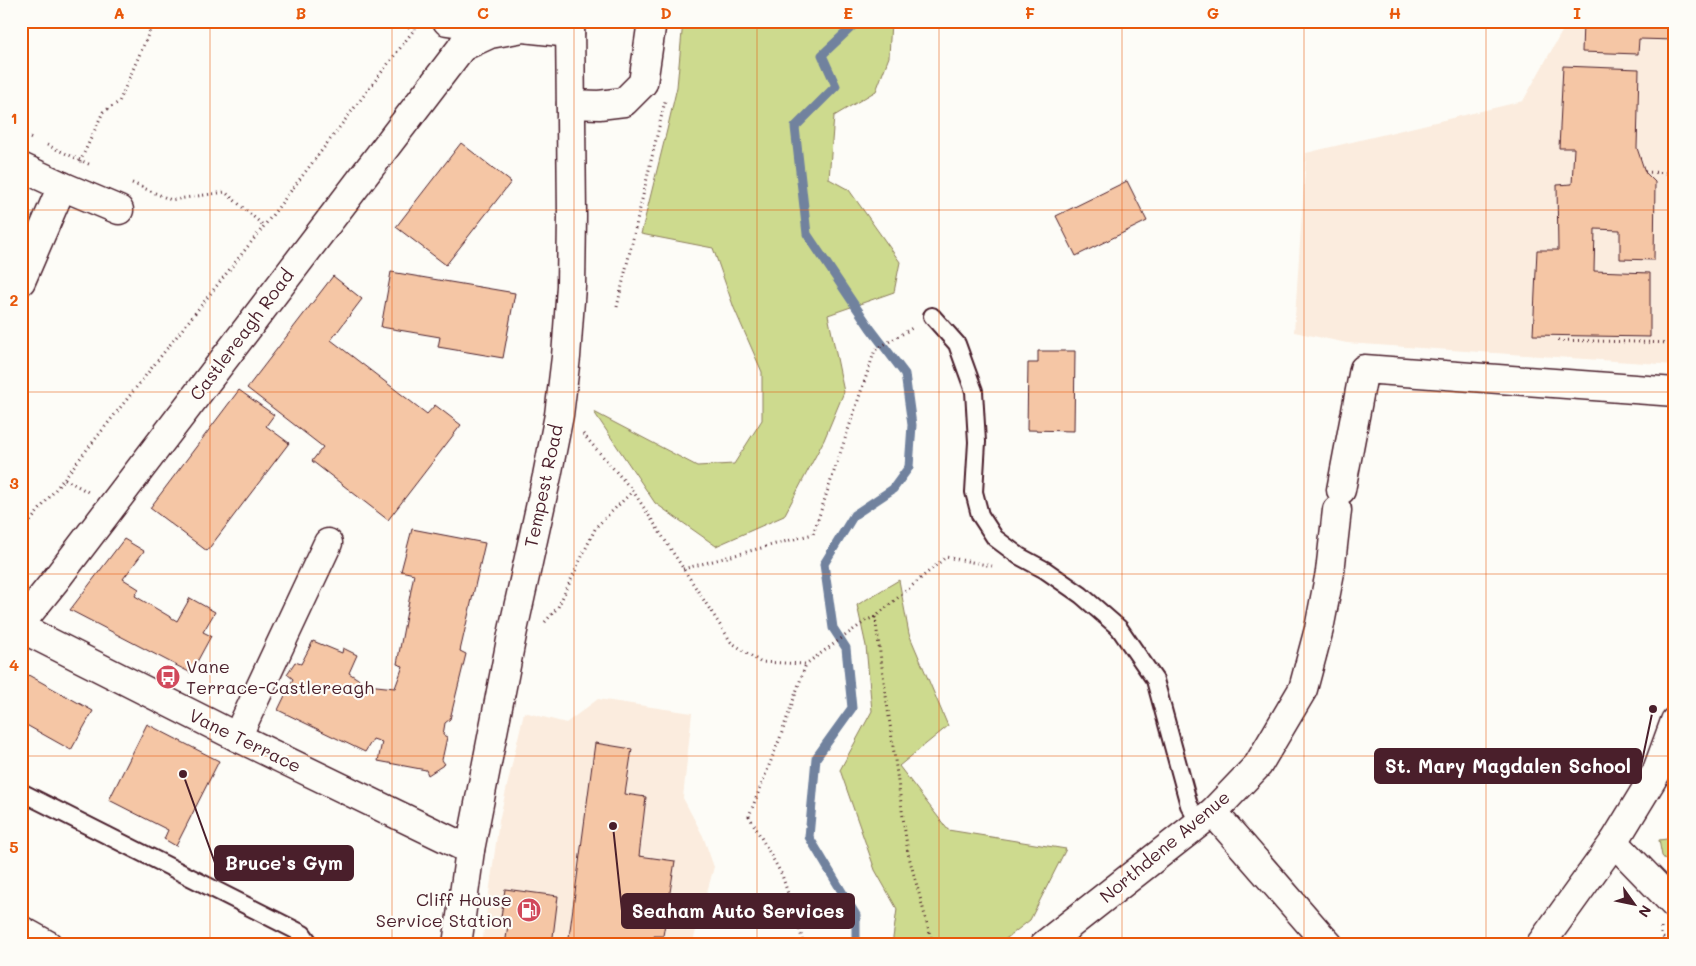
<svg xmlns="http://www.w3.org/2000/svg" width="1696" height="966" font-family="Mali,sans-serif">
  <rect width="100%" height="100%" fill="#fdfcf7"/>
  <filter id="ink" filterUnits="userSpaceOnUse"><feTurbulence type="fractalNoise" baseFrequency=".02" numOctaves="2"/><feDisplacementMap in="SourceGraphic" scale="10" xChannelSelector="R" yChannelSelector="G"/><feConvolveMatrix kernelMatrix="1 2 1 2 8 2 1 2 1" color-interpolation-filters="sRGB"/></filter>
  <g filter="url(#ink)">
    <!-- built -->
    <g fill="#fbecde">
      <polygon points="1564,21 1675,21 1675,365 1347,343 1294,332 1306,153 1523,101 1564,28"/>
      <polygon points="598,699 692,713 683,798 703,836 714,867 692,945 482,945 499,821 524,712 566,723"/>
    </g>
    <!-- green -->
    <g fill="#cdda8e" stroke="#8c7c5c">
      <polygon points="683,21 891,21 889,57 876,91 834,116 829,179 849,190 900,262 894,292 828,315 844,392 824,440 784,516 716,546 655,503 594,412 697,466 734,464 762,420 762,372 734,308 713,248 641,234 667,130 677,87"/>
      <polygon points="899,580 909,634 948,726 899,766 948,830 1066,849 1030,920 998,945 892,945 897,909 875,870 840,770 872,711 866,646 857,605"/>
      <polygon points="1675,838 1675,871 1662,856 1659,840"/>
    </g>
    <g fill="none" stroke-linecap="round" stroke-linejoin="round">
      <!-- stream -->
      <polyline stroke="#71829e" stroke-width="9" points="856,945 856,915 809,837 816,758 852,708 846,648 833,628 824,564 854,515 893,489 909,467 912,425 905,374 870,328 807,234 795,127 836,86 822,55 858,21"/>
    </g>
    <!-- building -->
    <g fill="#f5c6a5" stroke="#4a1f2b">
      <polygon points="1583,21 1675,21 1675,40 1639,39 1638,54 1582,52"/>
      <polygon points="1563,66 1639,69 1637,148 1645,172 1655,182 1654,260 1620,259 1620,230 1595,229 1594,271 1650,273 1650,337 1533,335 1537,250 1558,250 1557,185 1572,184 1574,148 1559,148"/>
      <polygon points="461,143 511,182 446,265 396,227"/>
      <polygon points="1127,181 1147,221 1076,256 1056,216"/>
      <polygon points="391,272 515,293 503,358 438,347 440,337 381,327"/>
      <polygon points="333,276 362,299 331,340 427,414 435,405 461,425 388,520 312,461 323,447 247,388"/>
      <polygon points="1038,351 1075,351 1074,431 1027,430 1028,363 1038,363"/>
      <polygon points="239,390 274,415 266,426 289,443 207,551 150,508"/>
      <polygon points="412,529 485,543 460,651 466,654 450,719 445,723 443,735 447,737 442,760 445,764 428,775 426,770 378,761 382,742 373,739 365,752 278,710 293,679 287,674 295,662 301,664 313,641 342,653 343,648 357,655 349,673 367,685 395,688 403,666 397,664 414,574 401,571"/>
      <polygon points="124,539 144,551 123,579 139,589 135,596 177,621 190,598 215,612 203,632 211,636 191,673 70,610"/>
      <polygon points="23,672 93,711 71,750 21,722 21,675"/>
      <polygon points="147,724 219,761 176,846 164,839 168,830 109,800"/>
      <polygon points="595,743 632,749 625,794 646,797 639,856 675,861 663,936 654,936 652,945 568,945"/>
      <polygon points="505,889 558,896 552,945 505,945 508,925 500,924"/>
    </g>
    <g fill="none" stroke-linecap="round" stroke-linejoin="round">
      <defs>
        <g id="service">
          <polyline points="932,316 957,344 974,391 977,442 974,492 980,515 995,538 1019,556 1045,570 1081,595 1119,628 1155,680 1189,805 1199,823"/>
          <polyline points="21,792 303,934 311,945"/>
        </g>
        <g id="minor">
          <polyline points="447,21 461,23"/>
          <polyline points="462,47 490,34 523,28 570,33"/>
          <polyline points="571,104 599,105 624,102 643,83 652,21"/>
          <polyline points="21,167 62,186 119,210"/>
          <polyline points="21,281 62,186"/>
          <polyline points="1341,490 1364,369 1675,392"/>
          <polyline points="21,623 54,582 462,47 476,21"/>
          <polyline points="21,628 237,737 470,850"/>
          <polyline points="237,737 328,543"/>
          <polyline points="1213,812 1318,933 1329,945"/>
          <polyline points="1614,842 1675,905"/>
          <polyline points="21,930 48,945"/>
          <polyline points="1044,945 1213,812 1258,765 1303,689 1319,629 1330,572 1337,510"/>
          <polyline points="1540,945 1614,842 1656,773 1675,721"/>
        </g>
        <polyline id="secondary" points="457,945 470,850 512,635 547,476 559,415 566,357 571,286 572,217 570,21"/>
      </defs>
      <!-- service casing -->
      <use href="#service" stroke="#4a1f2b" stroke-width="20"/>
      <!-- minor casing -->
      <use href="#minor" stroke="#4a1f2b" stroke-width="31"/>
      <!-- secondary casing -->
      <use href="#secondary" stroke="#4a1f2b" stroke-width="31"/>
      <!-- path -->
      <g stroke="#4a1f2b" stroke-width="3" stroke-dasharray="1 4" stroke-linecap="butt">
        <polyline points="395,21 413,30"/>
        <polyline points="21,134 34,140"/>
        <polyline points="47,145 91,165"/>
        <polyline points="80,162 103,112 119,102 154,21"/>
        <polyline points="1645,172 1675,173"/>
        <polyline points="132,183 171,200 225,192 264,226"/>
        <polyline points="617,307 665,101"/>
        <polyline points="1558,340 1675,343"/>
        <polyline points="583,434 633,491 731,642 760,662 806,664 867,620 875,617 946,557 992,566"/>
        <polyline points="65,479 88,492"/>
        <polyline points="21,533 264,226 420,22"/>
        <polyline points="683,569 813,534 875,350 914,327"/>
        <polyline points="875,617 908,853 933,945"/>
        <polyline points="545,622 558,607 596,527 633,491"/>
        <polyline points="1661,928 1661,935 1669,945"/>
        <polyline points="802,945 803,941 782,875 749,816 780,738 806,664"/>
      </g>
      <!-- service -->
      <use href="#service" stroke="#fdfcf7" stroke-width="16"/>
      <!-- minor -->
      <use href="#minor" stroke="#fdfcf7" stroke-width="28"/>
      <!-- secondary -->
      <use href="#secondary" stroke="#fdfcf7" stroke-width="28"/>
    </g>
  </g>
  <!-- grid -->
  <path fill="none" stroke="#e8590c" stroke-width="1" stroke-opacity="0.55" d="M210 21V945M392 21V945M574 21V945M757 21V945M939 21V945M1122 21V945M1304 21V945M1486 21V945M21 210H1675M21 392H1675M21 574H1675M21 756H1675"/>
  <!-- icons -->
  <defs>
    <symbol id="bus-disc" viewBox="-11 -11 22 22"><circle r="9.5" fill="#d1495b" stroke="#fdfcf7"/><path d="M-5-6H5V4H4V6H2V4H-2V6H-4V4H-5ZM-3.5-4V0h7V-4ZM-3.5 1.2v1.5H-2V1.2ZM2 1.2v1.5H3.5V1.2Z" fill="#fff"/></symbol>
    <symbol id="fuel-disc" viewBox="-11 -11 22 22"><circle r="9.5" fill="#d1495b" stroke="#fdfcf7"/><path d="M-5.5-6h7V0h2V4h1.3V-2.5L3-4.5l.8-.8L6-3V5H2.5V1h-1V6h-7ZM-4.2-4.7v3.2H.2V-4.7Z" fill="#fff"/></symbol>
  </defs>
  <g fill-rule="evenodd">
    <use href="#bus-disc" x="154" y="663" width="28" height="28"/>
    <use href="#fuel-disc" x="515" y="896" width="28" height="28"/>
  </g>
  <g text-anchor="middle" stroke-width="4.5" stroke-linejoin="round" paint-order="stroke">
    <!-- street labels -->
    <g font-size="18" fill="#4a1f2b" stroke="#fdfcf7">
      <text transform="translate(242 335) rotate(-53)" y="6">Castlereagh Road</text>
      <text transform="translate(544 486) rotate(-78)" y="6">Tempest Road</text>
      <text transform="translate(245 741) rotate(26)" y="6">Vane Terrace</text>
      <text transform="translate(1165 847) rotate(-40)" y="6">Northdene Avenue</text>
    </g>
    <!-- poi labels -->
    <g font-size="18" fill="#4a1f2b" stroke="#fdfcf7" text-anchor="start">
      <text x="186" y="673">Vane<tspan x="186" dy="21">Terrace-Castlereagh</tspan></text>
      <text x="512" y="906" text-anchor="end">Cliff House<tspan x="512" dy="21">Service Station</tspan></text>
    </g>
  </g>
  <!-- callouts -->
  <path fill="none" stroke="#4a1f2b" stroke-width="2" d="M1653 709L1641 766M183 774L215 863M613 826L622 911"/>
  <g fill="#4a1f2b" stroke="#fdfcf7" stroke-width="2">
    <circle cx="1653" cy="709" r="5"/>
    <circle cx="183" cy="774" r="5"/>
    <circle cx="613" cy="826" r="5"/>
  </g>
  <g fill="#4a1f2b" stroke="#4a1f2b" stroke-width="2">
    <rect x="1375" y="749" width="266" height="34" rx="5"/>
    <rect x="215" y="846" width="138" height="34" rx="5"/>
    <rect x="622" y="894" width="232" height="34" rx="5"/>
  </g>
  <g font-size="19" text-anchor="middle" font-weight="bold" fill="#fff">
    <text x="1508" y="773">St. Mary Magdalen School</text>
    <text x="284" y="870">Bruce's Gym</text>
    <text x="738" y="918">Seaham Auto Services</text>
  </g>
  <!-- margin -->
  <rect width="1696" height="966" fill="none" stroke="#fdfcf7" stroke-width="55"/>
  <!-- north arrow -->
  <g transform="translate(1634 904) rotate(123)" stroke="#fdfcf7" stroke-width="4" paint-order="stroke">
  <path d="M0-4L9 19L0 12L-9 19Z" fill="#4a1f2b"/>
  <text y="-8" font-size="14" font-weight="bold" text-anchor="middle" fill="#4a1f2b">N</text>
  </g>
  <rect x="28" y="28" width="1640" height="910" fill="none" stroke="#e8590c" stroke-width="2"/>
  <g font-size="16" text-anchor="middle" font-weight="bold" fill="#e8590c">
    <text x="119" y="19">A</text>
    <text x="301" y="19">B</text>
    <text x="483" y="19">C</text>
    <text x="666" y="19">D</text>
    <text x="848" y="19">E</text>
    <text x="1030" y="19">F</text>
    <text x="1213" y="19">G</text>
    <text x="1395" y="19">H</text>
    <text x="1577" y="19">I</text>
    <text x="14" y="124">1</text>
    <text x="14" y="306">2</text>
    <text x="14" y="489">3</text>
    <text x="14" y="671">4</text>
    <text x="14" y="853">5</text>
  </g>
</svg>
